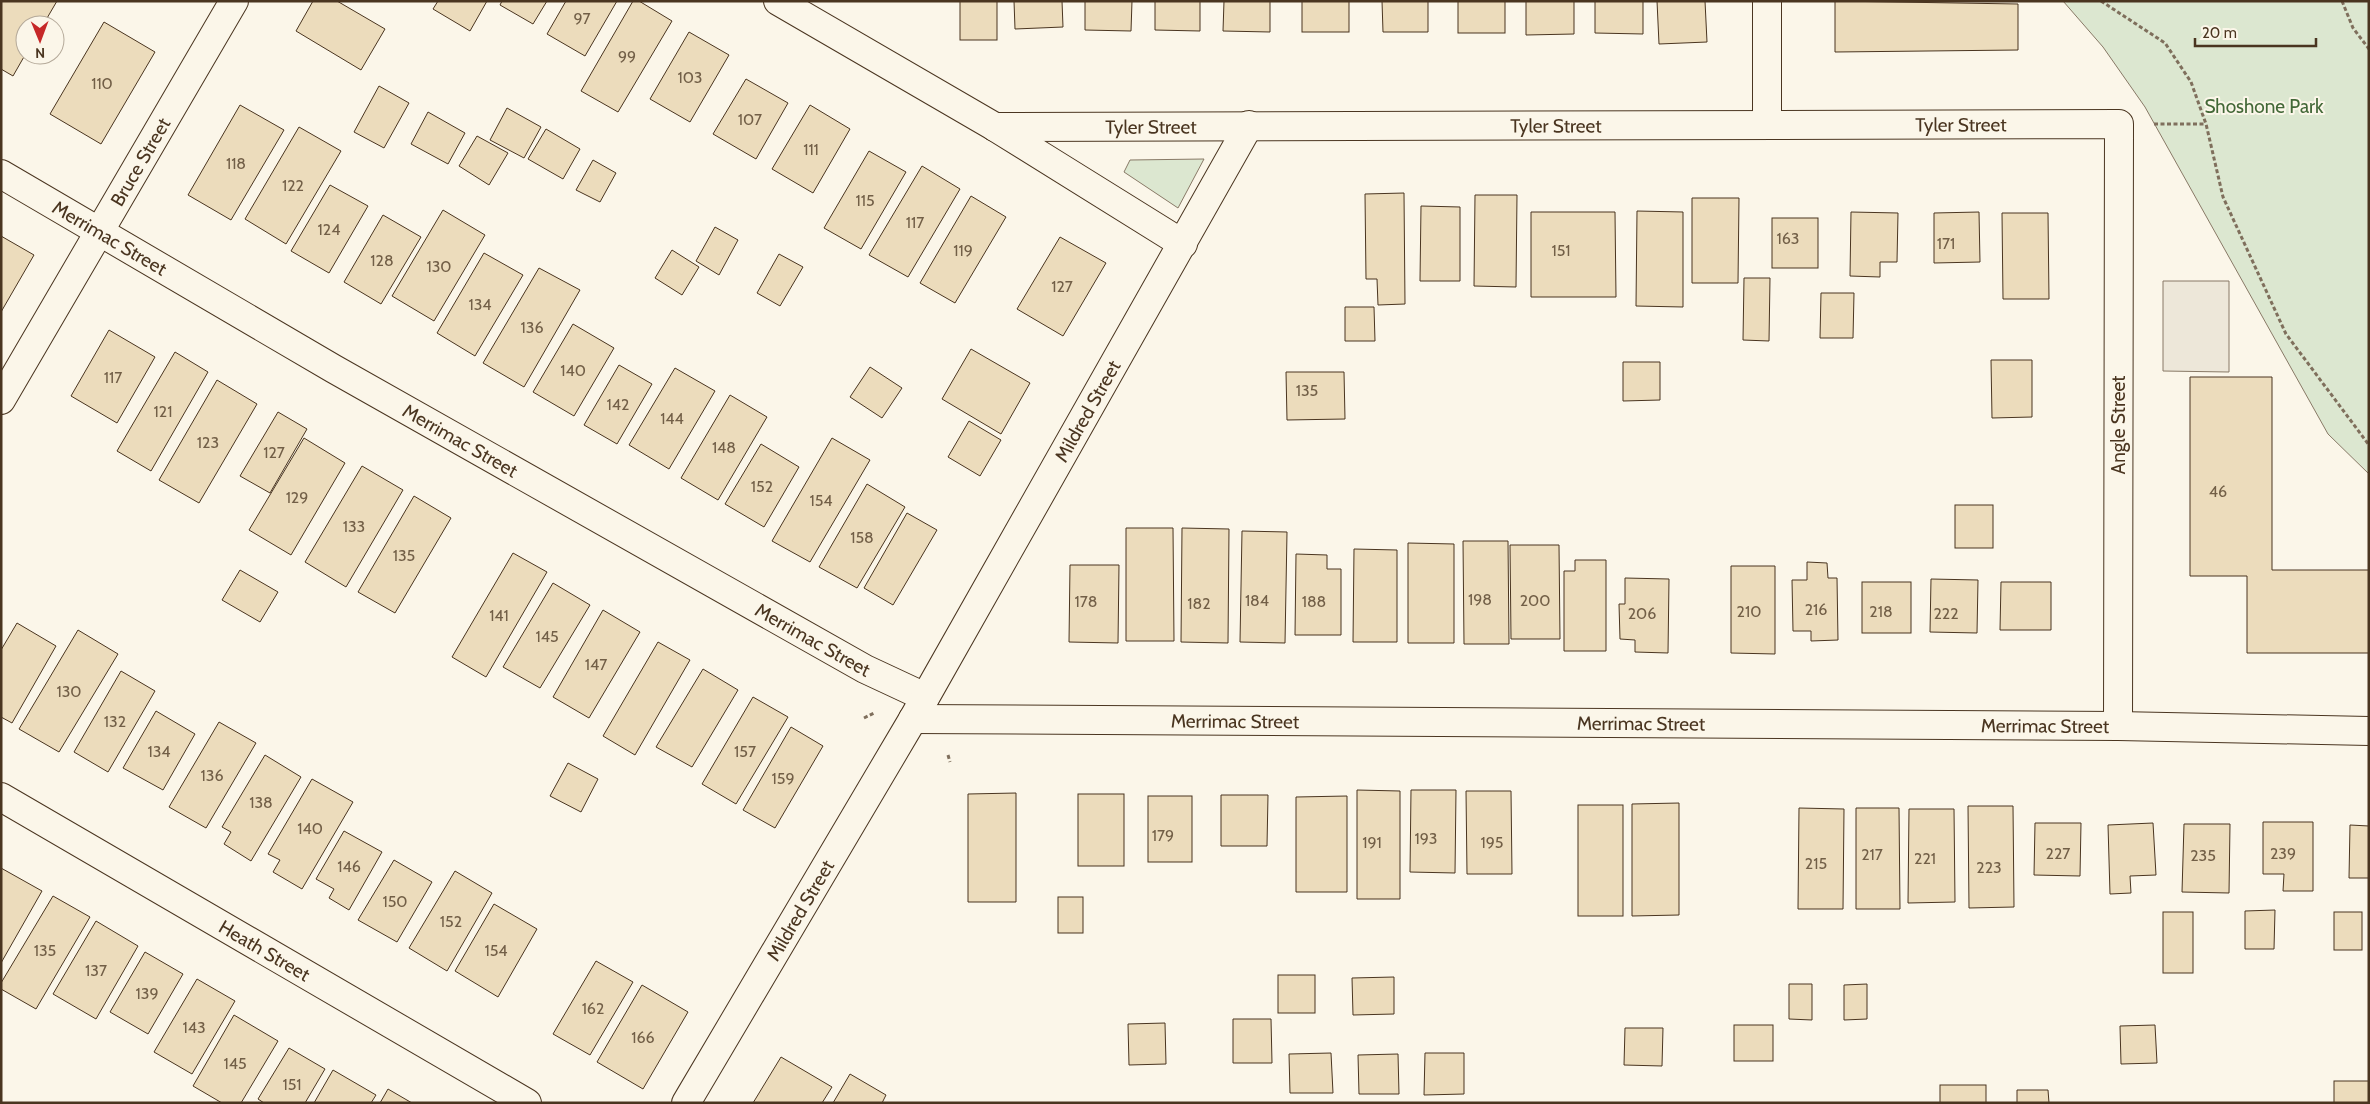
<svg xmlns="http://www.w3.org/2000/svg" width="2370" height="1104" font-family="Cabin,sans-serif">
  <rect width="100%" height="100%" fill="#fbf6e9"/>
  <!-- green -->
  <g fill="#dce7d0" stroke="#887966">
    <polygon points="2063,1 2369,1 2369,474 2328,434 2145,107 2103,47"/>
    <polygon points="1204,159 1178,208 1124,172 1130,160"/>
  </g>
  <!-- parking -->
  <polygon fill="#ede7d9" stroke="#887966" points="2163,281 2229,281 2229,372 2163,371"/>
  <!-- building -->
  <g fill="#ecdcbc" stroke="#4a3520">
    <polygon points="1,1 57,1 43,25 25,25 25,55 13,76 1,69"/>
    <polygon points="313,1 337,1 385,29 361,70 296,31"/>
    <polygon points="438,1 487,1 470,31 433,9"/>
    <polygon points="502,1 547,1 533,24 500,5"/>
    <polygon points="566,1 617,1 585,56 547,34"/>
    <polygon points="633,1 639,1 672,21 618,112 581,91"/>
    <rect x="960" y="1" width="37" height="39"/>
    <polygon points="1014,1 1062,1 1063,27 1015,29"/>
    <polygon points="1085,1 1132,1 1131,31 1085,30"/>
    <polygon points="1155,1 1200,1 1200,31 1155,30"/>
    <polygon points="1224,1 1270,1 1270,32 1223,31"/>
    <rect x="1302" y="1" width="47" height="31"/>
    <polygon points="1382,1 1428,1 1428,32 1383,32"/>
    <rect x="1458" y="1" width="47" height="32"/>
    <polygon points="1526,1 1574,1 1574,34 1526,35"/>
    <polygon points="1595,1 1643,1 1643,34 1595,33"/>
    <polygon points="1657,1 1705,1 1707,42 1659,44"/>
    <polygon points="1835,1 2018,4 2018,50 1835,52"/>
    <polygon points="104,22 155,52 101,144 50,114"/>
    <polygon points="689,32 729,55 690,122 650,99"/>
    <polygon points="746,79 788,103 756,159 713,134"/>
    <polygon points="379,86 409,103 384,148 354,132"/>
    <polygon points="240,105 284,130 231,220 188,195"/>
    <polygon points="810,105 850,129 813,193 772,169"/>
    <polygon points="507,108 541,127 524,158 490,140"/>
    <polygon points="428,112 465,133 448,164 411,144"/>
    <polygon points="299,127 341,151 286,244 245,219"/>
    <polygon points="546,129 580,149 563,179 528,159"/>
    <polygon points="477,136 508,153 489,185 459,166"/>
    <polygon points="869,151 906,172 861,249 824,228"/>
    <polygon points="593,160 616,173 600,202 576,190"/>
    <polygon points="922,166 960,189 908,277 869,255"/>
    <polygon points="330,185 368,206 329,273 291,251"/>
    <polygon points="1404,193 1405,304 1378,305 1377,279 1366,279 1365,194"/>
    <polygon points="1475,195 1517,195 1516,287 1474,286"/>
    <polygon points="971,196 1006,217 955,303 920,283"/>
    <polygon points="1692,198 1739,198 1738,283 1692,283"/>
    <polygon points="1421,206 1460,207 1460,281 1420,281"/>
    <polygon points="443,210 485,235 434,321 392,296"/>
    <polygon points="1637,211 1683,212 1683,307 1636,306"/>
    <polygon points="1531,212 1615,212 1616,297 1531,297"/>
    <polygon points="1851,212 1898,213 1897,262 1880,262 1880,277 1850,276"/>
    <polygon points="1979,212 1980,262 1934,263 1934,213"/>
    <polygon points="2002,213 2048,213 2049,299 2003,299"/>
    <polygon points="383,215 421,237 381,304 344,282"/>
    <rect x="1772" y="218" width="46" height="50"/>
    <polygon points="715,227 738,240 719,275 696,261"/>
    <polygon points="1,236 34,255 1,312"/>
    <polygon points="1060,237 1106,263 1063,336 1017,309"/>
    <polygon points="672,250 699,267 682,295 655,278"/>
    <polygon points="484,253 523,275 475,356 437,333"/>
    <polygon points="779,254 803,267 780,306 757,293"/>
    <polygon points="539,268 580,290 524,387 483,363"/>
    <polygon points="1744,278 1770,278 1769,341 1743,340"/>
    <polygon points="1821,293 1854,293 1853,338 1820,338"/>
    <polygon points="1345,307 1374,307 1375,341 1345,341"/>
    <polygon points="573,324 614,348 574,416 533,392"/>
    <polygon points="109,330 155,357 117,423 71,396"/>
    <polygon points="971,349 1030,383 1001,434 942,399"/>
    <polygon points="175,352 208,372 151,471 117,451"/>
    <polygon points="1991,360 2032,360 2032,417 1992,418"/>
    <polygon points="1623,362 1660,362 1660,400 1623,401"/>
    <polygon points="619,365 652,384 617,444 584,425"/>
    <polygon points="870,367 902,388 882,418 850,397"/>
    <polygon points="675,368 715,391 669,469 629,445"/>
    <polygon points="1286,372 1344,372 1345,419 1287,420"/>
    <polygon points="2190,377 2272,377 2272,570 2369,570 2369,653 2247,653 2247,576 2190,576"/>
    <polygon points="217,380 257,404 199,503 159,480"/>
    <polygon points="730,395 767,417 718,500 681,478"/>
    <polygon points="278,412 307,429 270,493 240,476"/>
    <polygon points="969,421 1001,440 980,476 948,457"/>
    <polygon points="304,438 345,463 291,555 249,530"/>
    <polygon points="832,438 870,460 810,562 772,541"/>
    <polygon points="761,444 799,467 764,527 725,504"/>
    <polygon points="362,466 403,490 346,587 305,562"/>
    <polygon points="867,484 905,507 857,588 819,567"/>
    <polygon points="414,496 451,518 395,613 358,592"/>
    <rect x="1955" y="505" width="38" height="43"/>
    <polygon points="907,513 937,530 893,605 864,588"/>
    <polygon points="1126,528 1173,528 1174,641 1126,641"/>
    <polygon points="1182,528 1229,529 1228,643 1181,642"/>
    <polygon points="1242,531 1287,532 1285,643 1240,642"/>
    <polygon points="1463,541 1508,541 1509,644 1464,644"/>
    <polygon points="1408,543 1454,544 1454,643 1408,643"/>
    <polygon points="1510,545 1559,545 1560,639 1511,639"/>
    <polygon points="1354,549 1397,550 1397,642 1353,642"/>
    <polygon points="513,553 547,572 486,677 452,657"/>
    <polygon points="1296,554 1327,555 1327,569 1341,569 1341,635 1295,635"/>
    <polygon points="1575,560 1606,560 1606,651 1564,651 1564,571 1575,571"/>
    <polygon points="1807,562 1827,563 1828,578 1837,578 1838,640 1811,641 1811,631 1793,631 1792,580 1807,580"/>
    <polygon points="1070,565 1119,565 1118,643 1069,642"/>
    <polygon points="1731,566 1775,566 1775,654 1731,653"/>
    <polygon points="240,570 278,592 260,622 222,600"/>
    <polygon points="1625,578 1669,579 1668,653 1635,652 1635,640 1620,639 1619,604 1625,604"/>
    <polygon points="1931,579 1978,580 1977,633 1930,632"/>
    <rect x="1862" y="582" width="49" height="51"/>
    <polygon points="2001,582 2051,582 2051,630 2000,630"/>
    <polygon points="553,583 590,605 540,688 503,667"/>
    <polygon points="603,610 640,632 589,718 553,697"/>
    <polygon points="17,623 56,646 12,723 1,717 1,650"/>
    <polygon points="78,630 118,654 59,752 19,729"/>
    <polygon points="658,642 690,660 635,755 603,736"/>
    <polygon points="703,669 738,690 692,767 656,747"/>
    <polygon points="121,671 155,691 108,772 74,752"/>
    <polygon points="753,697 788,717 736,804 702,784"/>
    <polygon points="156,711 195,734 163,790 123,768"/>
    <polygon points="219,722 256,743 206,828 169,807"/>
    <polygon points="791,727 823,746 775,828 743,810"/>
    <polygon points="265,755 301,777 251,861 224,844 231,832 222,827"/>
    <polygon points="568,763 598,779 581,812 550,796"/>
    <polygon points="312,779 353,802 302,889 273,872 280,860 268,854"/>
    <polygon points="1357,790 1400,791 1400,899 1357,899"/>
    <polygon points="1411,790 1456,790 1455,873 1410,872"/>
    <polygon points="1466,791 1511,791 1512,874 1467,874"/>
    <polygon points="1016,793 1016,902 968,902 968,794"/>
    <rect x="1078" y="794" width="46" height="72"/>
    <polygon points="1221,795 1268,795 1267,846 1221,846"/>
    <rect x="1148" y="796" width="44" height="66"/>
    <polygon points="1347,796 1347,892 1296,892 1296,797"/>
    <polygon points="1679,803 1679,915 1632,916 1632,804"/>
    <rect x="1578" y="805" width="45" height="111"/>
    <polygon points="1968,806 2013,806 2014,907 1969,908"/>
    <polygon points="1799,808 1844,809 1843,909 1798,909"/>
    <polygon points="1856,808 1899,808 1900,909 1856,909"/>
    <polygon points="1909,809 1954,809 1955,902 1908,903"/>
    <polygon points="2263,822 2313,822 2313,891 2283,891 2284,874 2263,874"/>
    <polygon points="2035,823 2081,823 2080,876 2034,875"/>
    <polygon points="2153,823 2156,875 2130,876 2131,893 2110,894 2108,825"/>
    <polygon points="2184,824 2230,824 2229,893 2182,892"/>
    <polygon points="2350,825 2369,826 2369,878 2349,878"/>
    <polygon points="344,831 382,852 349,910 329,898 334,889 316,879"/>
    <polygon points="394,860 432,882 397,942 358,920"/>
    <polygon points="1,868 42,891 1,963"/>
    <polygon points="455,871 492,893 447,971 409,948"/>
    <polygon points="53,896 90,917 36,1009 1,989 1,983"/>
    <rect x="1058" y="897" width="25" height="36"/>
    <polygon points="494,904 537,929 498,997 455,971"/>
    <polygon points="2275,910 2274,949 2245,949 2245,911"/>
    <rect x="2163" y="912" width="30" height="61"/>
    <rect x="2334" y="912" width="28" height="38"/>
    <polygon points="96,921 138,946 96,1019 53,994"/>
    <polygon points="145,952 183,974 148,1034 110,1012"/>
    <polygon points="596,961 633,982 590,1055 553,1034"/>
    <rect x="1278" y="975" width="37" height="38"/>
    <polygon points="1394,977 1394,1014 1353,1015 1352,978"/>
    <polygon points="197,979 235,1001 192,1074 154,1052"/>
    <polygon points="1789,984 1812,984 1812,1020 1789,1019"/>
    <polygon points="1867,984 1867,1019 1844,1020 1844,985"/>
    <polygon points="642,985 688,1012 643,1089 597,1062"/>
    <polygon points="234,1015 278,1041 241,1103 222,1103 193,1086"/>
    <polygon points="1233,1019 1271,1019 1272,1063 1233,1063"/>
    <polygon points="1165,1023 1166,1064 1129,1065 1128,1024"/>
    <rect x="1734" y="1025" width="39" height="36"/>
    <polygon points="2155,1025 2157,1063 2121,1064 2120,1026"/>
    <polygon points="1625,1028 1663,1028 1662,1066 1624,1065"/>
    <polygon points="289,1048 325,1069 305,1103 264,1103 258,1099"/>
    <polygon points="1331,1053 1333,1093 1290,1093 1289,1054"/>
    <polygon points="1425,1053 1464,1053 1464,1094 1424,1095"/>
    <polygon points="1398,1054 1399,1094 1359,1094 1358,1055"/>
    <polygon points="781,1057 832,1087 822,1103 753,1103"/>
    <polygon points="333,1070 376,1095 371,1103 314,1103"/>
    <polygon points="850,1074 886,1095 882,1103 833,1103"/>
    <rect x="2334" y="1081" width="35" height="22"/>
    <rect x="1940" y="1085" width="46" height="18"/>
    <polygon points="388,1089 412,1103 380,1103"/>
    <polygon points="2017,1090 2048,1090 2049,1103 2017,1103"/>
  </g>
  <g fill="none" stroke-linecap="round" stroke-linejoin="round">
    <defs>
      <g id="minor">
        <polyline points="778,1 995,127 1183,244"/>
        <polyline points="1767,125 1767,1"/>
        <path id="s1" d="M995 127 2119 124 2118 726"/>
        <path id="s2" d="M1 174 334 369 865 669 925 697"/>
        <path id="s3" d="M1 400 234 1"/>
        <path id="s4" d="M913 719 2118 726 2369 731"/>
        <path id="s5" d="M1 797 527 1103"/>
        <path id="s6" d="M686 1103 913 719 1249 125"/>
      </g>
    </defs>
    <!-- minor casing -->
    <use href="#minor" stroke="#4a3520" stroke-width="30"/>
    <!-- path -->
    <g stroke="#7f6f5c" stroke-width="3" stroke-dasharray="4 2.5" stroke-linecap="butt">
      <polyline points="2101,1 2165,43 2191,82 2206,124 2223,197 2286,334 2369,445"/>
      <polyline points="2342,1 2353,28 2369,49"/>
      <polyline points="2154,124 2206,124"/>
      <polyline points="864,718 874,713"/>
      <polyline points="948,755 950,762"/>
    </g>
    <!-- minor -->
    <use href="#minor" stroke="#fbf6e9" stroke-width="28"/>
  </g>
  <g text-anchor="middle" stroke-width="4" stroke-linejoin="round" paint-order="stroke">
    <!-- number labels -->
    <g font-size="16" fill="#725f47">
      <text x="582" y="24">97</text>
      <text x="627" y="62">99</text>
      <text x="690" y="83">103</text>
      <text x="102" y="89">110</text>
      <text x="750" y="125">107</text>
      <text x="811" y="155">111</text>
      <text x="236" y="169">118</text>
      <text x="293" y="191">122</text>
      <text x="865" y="206">115</text>
      <text x="915" y="228">117</text>
      <text x="329" y="235">124</text>
      <text x="1788" y="244">163</text>
      <text x="1946" y="249">171</text>
      <text x="963" y="256">119</text>
      <text x="1561" y="256">151</text>
      <text x="382" y="266">128</text>
      <text x="439" y="272">130</text>
      <text x="1062" y="292">127</text>
      <text x="480" y="310">134</text>
      <text x="532" y="333">136</text>
      <text x="573" y="376">140</text>
      <text x="113" y="383">117</text>
      <text x="1307" y="396">135</text>
      <text x="618" y="410">142</text>
      <text x="163" y="417">121</text>
      <text x="672" y="424">144</text>
      <text x="208" y="448">123</text>
      <text x="724" y="453">148</text>
      <text x="274" y="458">127</text>
      <text x="762" y="492">152</text>
      <text x="2218" y="497">46</text>
      <text x="297" y="503">129</text>
      <text x="821" y="506">154</text>
      <text x="354" y="532">133</text>
      <text x="862" y="543">158</text>
      <text x="404" y="561">135</text>
      <text x="1480" y="605">198</text>
      <text x="1257" y="606">184</text>
      <text x="1535" y="606">200</text>
      <text x="1086" y="607">178</text>
      <text x="1314" y="607">188</text>
      <text x="1199" y="609">182</text>
      <text x="1816" y="615">216</text>
      <text x="1749" y="617">210</text>
      <text x="1881" y="617">218</text>
      <text x="1642" y="619">206</text>
      <text x="1946" y="619">222</text>
      <text x="499" y="621">141</text>
      <text x="547" y="642">145</text>
      <text x="596" y="670">147</text>
      <text x="69" y="697">130</text>
      <text x="115" y="727">132</text>
      <text x="159" y="757">134</text>
      <text x="745" y="757">157</text>
      <text x="212" y="781">136</text>
      <text x="783" y="784">159</text>
      <text x="261" y="808">138</text>
      <text x="310" y="834">140</text>
      <text x="1163" y="841">179</text>
      <text x="1426" y="844">193</text>
      <text x="1372" y="848">191</text>
      <text x="1492" y="848">195</text>
      <text x="2058" y="859">227</text>
      <text x="2283" y="859">239</text>
      <text x="1872" y="860">217</text>
      <text x="2203" y="861">235</text>
      <text x="1925" y="864">221</text>
      <text x="1816" y="869">215</text>
      <text x="349" y="872">146</text>
      <text x="1989" y="873">223</text>
      <text x="395" y="907">150</text>
      <text x="451" y="927">152</text>
      <text x="45" y="956">135</text>
      <text x="496" y="956">154</text>
      <text x="96" y="976">137</text>
      <text x="147" y="999">139</text>
      <text x="593" y="1014">162</text>
      <text x="194" y="1033">143</text>
      <text x="643" y="1043">166</text>
      <text x="235" y="1069">145</text>
      <text x="292" y="1090">151</text>
    </g>
    <!-- park labels -->
    <g font-size="19" fill="#436837" stroke="#fbf6e9">
      <text x="2264" y="113">Shoshone Park</text>
    </g>
    <!-- street labels -->
    <g font-size="19" fill="#4a3520" stroke="#fbf6e9">
      <text dy="7" stroke="none"><textPath href="#s1" startOffset="966">Tyler Street</textPath></text>
      <text dy="7" stroke="none"><textPath href="#s1" startOffset="561">Tyler Street</textPath></text>
      <text dy="7" stroke="none"><textPath href="#s1" startOffset="156">Tyler Street</textPath></text>
      <text dy="7" stroke="none"><textPath href="#s3" startOffset="276">Bruce Street</textPath></text>
      <text dy="7" stroke="none"><textPath href="#s2" startOffset="126">Merrimac Street</textPath></text>
      <text dy="7" stroke="none"><textPath href="#s6" startOffset="800">Mildred Street</textPath></text>
      <text transform="translate(2118 425) rotate(-90)" y="7">Angle Street</text>
      <text dy="7" stroke="none"><textPath href="#s2" startOffset="531">Merrimac Street</textPath></text>
      <text dy="7" stroke="none"><textPath href="#s2" startOffset="936">Merrimac Street</textPath></text>
      <text dy="7" stroke="none"><textPath href="#s4" startOffset="322">Merrimac Street</textPath></text>
      <text dy="7" stroke="none"><textPath href="#s4" startOffset="728">Merrimac Street</textPath></text>
      <text dy="7" stroke="none"><textPath href="#s4" startOffset="1132">Merrimac Street</textPath></text>
      <text dy="7" stroke="none"><textPath href="#s6" startOffset="224">Mildred Street</textPath></text>
      <text dy="7" stroke="none"><textPath href="#s5" startOffset="305">Heath Street</textPath></text>
    </g>
  </g>
  <!-- border -->
  <rect width="2370" height="1104" fill="none" stroke="#4a3520" stroke-width="5"/>
  <!-- north arrow -->
  <g transform="translate(40 40) rotate(179)"><circle r="24" fill="#fbf6e9" stroke="#b4a999"/>
  <path d="M0-4L9 19L0 12L-9 19Z" fill="#c62828"/>
  <text y="-8" font-size="14" font-weight="bold" text-anchor="middle" fill="#4a3520">N</text>
  </g>
  <!-- scale -->
  <path d="M2195 38v8h121v-8" fill="none" stroke="#4a3520" stroke-width="2.5"/>
  <text x="2202" y="38" font-size="15" fill="#4a3520" stroke="#fbf6e9" stroke-width="4" paint-order="stroke">20 m</text>
</svg>
